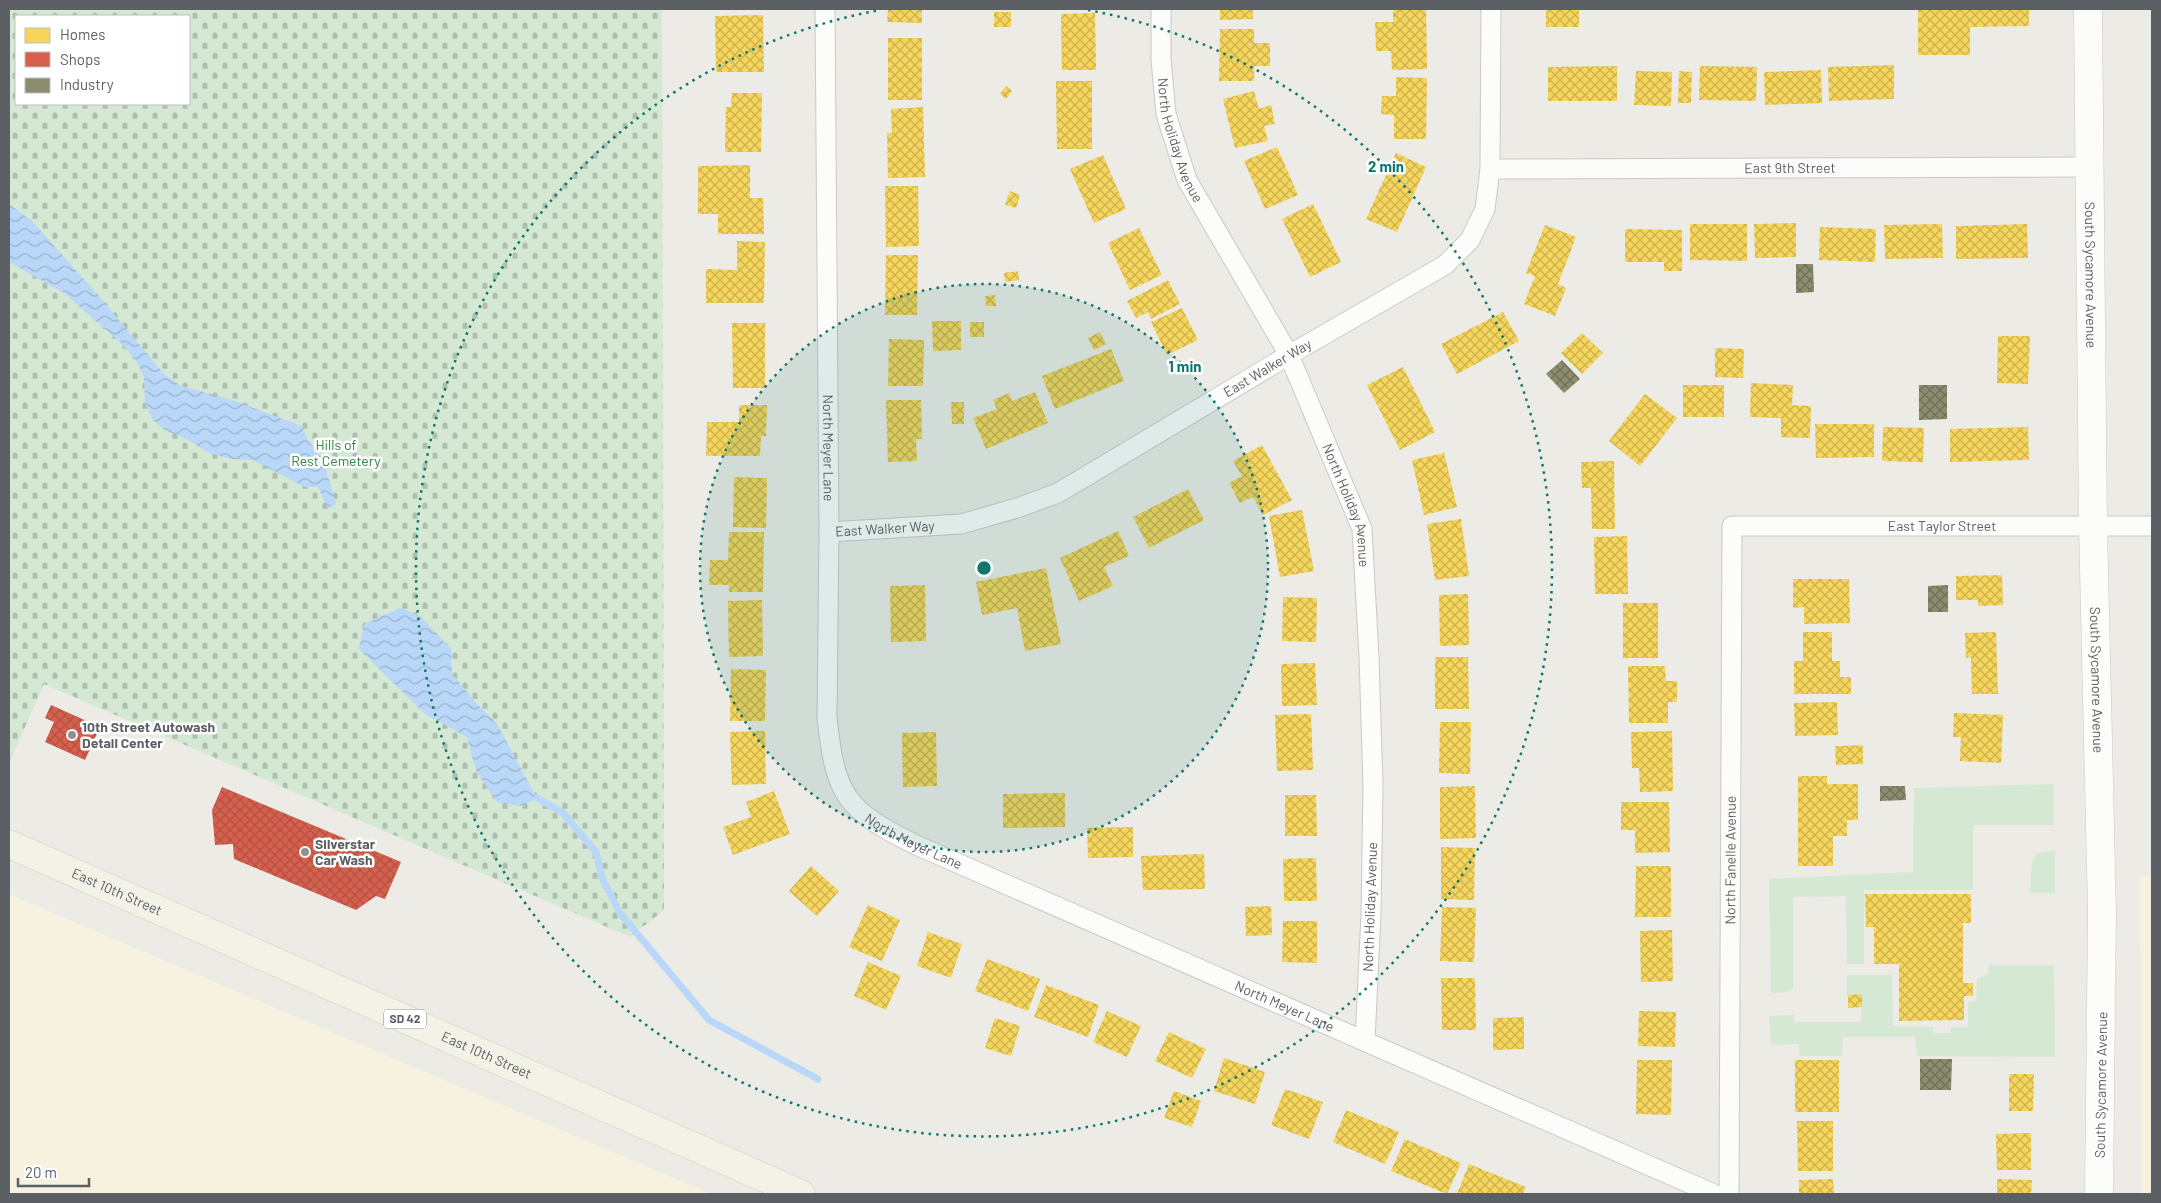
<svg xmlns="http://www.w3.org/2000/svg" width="2161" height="1203" font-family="Barlow,sans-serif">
  <defs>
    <pattern id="cemetery-stones" width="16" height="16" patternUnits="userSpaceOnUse" patternTransform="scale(1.25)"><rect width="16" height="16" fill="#d4e8d3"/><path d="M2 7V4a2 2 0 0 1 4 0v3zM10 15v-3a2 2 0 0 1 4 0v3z" fill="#afbfaf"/></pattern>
    <pattern id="water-waves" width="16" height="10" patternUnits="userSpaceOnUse" patternTransform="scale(1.25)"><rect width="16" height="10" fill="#b9d7f8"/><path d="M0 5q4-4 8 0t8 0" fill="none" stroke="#9ab2cc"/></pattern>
    <pattern id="homes-cross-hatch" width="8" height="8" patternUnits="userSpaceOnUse" patternTransform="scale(1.25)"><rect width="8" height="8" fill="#f6d55c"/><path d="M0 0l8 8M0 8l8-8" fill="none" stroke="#cab050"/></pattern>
    <pattern id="shops-cross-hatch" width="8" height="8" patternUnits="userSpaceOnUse" patternTransform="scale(1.25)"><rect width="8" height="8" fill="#d6604d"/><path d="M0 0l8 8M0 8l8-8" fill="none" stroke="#b15244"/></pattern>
    <pattern id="industry-cross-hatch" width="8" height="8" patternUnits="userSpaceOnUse" patternTransform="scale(1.25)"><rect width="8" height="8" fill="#8c8c6e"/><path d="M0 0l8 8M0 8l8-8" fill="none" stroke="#70705a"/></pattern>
  </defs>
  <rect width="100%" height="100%" fill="#ecebe6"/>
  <!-- commercial -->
  <g fill="#f6f2df">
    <polygon points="2140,876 2152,876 2152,1194 2141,1194"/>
    <polygon points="9,894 711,1194 9,1194"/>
  </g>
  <!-- green -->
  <g fill="#d4e8d3">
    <polygon points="2054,784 2054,825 1973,825 1973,890 1864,890 1864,964 1847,964 1846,896 1793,897 1793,989 1786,992 1771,993 1769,879 1913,872 1914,788"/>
    <polygon points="2055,850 2055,893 2030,893 2032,861 2037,853"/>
    <polygon points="1989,965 2054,965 2055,1057 1917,1056 1915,1037 1843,1037 1842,1056 1800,1056 1799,1044 1771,1045 1769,1016 1794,1015 1794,1022 1861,1022 1862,995 1847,996 1847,975 1892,975 1893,1026 1933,1027 1933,1033 1951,1033 1951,1027 1968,1027 1968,1002 1976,1001 1977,979 1988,974"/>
  </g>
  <!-- cemetery -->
  <path fill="url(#cemetery-stones)" fill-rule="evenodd" d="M9 9H662L664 910 630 937 44 684 9 763ZM16 16H189V104H16Z"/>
  <!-- water -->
  <g fill="url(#water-waves)">
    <polygon points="9,204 32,221 98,295 164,374 181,386 229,399 302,426 307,439 323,459 336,504 328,508 318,487 305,487 253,460 232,459 209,453 188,440 165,430 153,420 145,403 144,377 135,359 121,343 64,293 9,262"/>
    <polygon points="400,608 420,616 451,649 452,674 478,705 497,724 537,798 520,806 497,802 476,771 467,737 424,713 359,649 364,624"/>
  </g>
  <!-- homes -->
  <g fill="url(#homes-cross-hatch)">
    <polygon points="888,9 922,9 922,23 887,22"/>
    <polygon points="1220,9 1253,9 1253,19 1220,20"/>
    <polygon points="1393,9 1426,9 1427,69 1392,70 1391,51 1376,51 1375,22 1393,22"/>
    <rect x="1546" y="9" width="33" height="18"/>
    <polygon points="1918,9 2029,9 2029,26 1970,27 1970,55 1918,55"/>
    <rect x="994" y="12" width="17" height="15"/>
    <polygon points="1095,13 1096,70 1062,70 1061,14"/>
    <polygon points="763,15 764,72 716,72 715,16"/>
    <polygon points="1220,29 1254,29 1254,43 1270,43 1270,66 1254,66 1254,81 1219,81"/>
    <rect x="888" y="38" width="34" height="62"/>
    <polygon points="1894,65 1894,99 1829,101 1828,67"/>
    <polygon points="1617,66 1617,101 1548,101 1548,67"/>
    <polygon points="1700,66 1757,67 1756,101 1699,100"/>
    <polygon points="1821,70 1822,103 1765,105 1764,72"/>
    <polygon points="1636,71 1672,72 1671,106 1634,105"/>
    <polygon points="1679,71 1692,72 1691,103 1678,103"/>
    <polygon points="1396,77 1427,78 1426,139 1394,139 1394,115 1381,114 1382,96 1396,96"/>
    <polygon points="1056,81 1092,81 1092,149 1057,149"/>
    <polygon points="1006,86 1012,91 1006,99 1000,94"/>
    <polygon points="1254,91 1259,109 1271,105 1275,124 1264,126 1268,141 1235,148 1223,99"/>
    <polygon points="732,93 762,93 761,152 725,152 726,107 731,107"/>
    <polygon points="923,107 925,177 888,178 887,133 892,133 891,109"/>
    <polygon points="1277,147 1298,195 1265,209 1244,161"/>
    <polygon points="1396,153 1426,167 1397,232 1366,219"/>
    <polygon points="1103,155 1126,209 1094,223 1070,169"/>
    <polygon points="750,165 750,198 763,198 764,234 718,234 718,214 698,214 698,166"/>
    <polygon points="885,186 918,186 919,246 886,247"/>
    <polygon points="1010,191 1020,195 1016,208 1005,205"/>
    <polygon points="1313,204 1341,262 1310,277 1282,219"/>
    <polygon points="1796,223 1796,257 1755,258 1754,224"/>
    <polygon points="1690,224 1747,224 1747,261 1690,260"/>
    <polygon points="1942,224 1943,258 1885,259 1884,225"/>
    <polygon points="2027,224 2028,258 1956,259 1956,226"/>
    <polygon points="1545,225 1576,237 1558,284 1566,288 1555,316 1524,304 1535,276 1526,273"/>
    <polygon points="1820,227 1876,229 1875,262 1819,260"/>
    <polygon points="1139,228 1162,275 1130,290 1108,243"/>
    <polygon points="1625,229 1682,230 1682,271 1664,271 1664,262 1625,262"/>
    <polygon points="737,241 765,242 764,303 706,303 706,269 737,270"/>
    <polygon points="886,255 918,255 917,315 885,315"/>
    <polygon points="1018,271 1019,280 1005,282 1004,273"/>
    <polygon points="1168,280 1180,304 1151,319 1148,312 1136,318 1127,301"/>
    <polygon points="995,295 996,306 986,306 985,296"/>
    <polygon points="1182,308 1198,340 1167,355 1151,322"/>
    <polygon points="1503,312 1519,341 1457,374 1441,344"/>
    <polygon points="932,321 961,321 961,350 933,351"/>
    <rect x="970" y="322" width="14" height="15"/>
    <polygon points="732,323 765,323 765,388 733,388"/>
    <polygon points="1100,332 1106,344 1094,350 1088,338"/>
    <polygon points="1582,333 1603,353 1582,374 1561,353"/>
    <polygon points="1998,336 2030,336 2028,384 1997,383"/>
    <polygon points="889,339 924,340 923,386 888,386"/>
    <polygon points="1715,348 1744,349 1743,378 1715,377"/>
    <polygon points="1111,349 1124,381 1055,409 1042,376"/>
    <polygon points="1403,367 1435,432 1400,450 1367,385"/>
    <polygon points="1751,383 1793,385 1792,405 1811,406 1810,438 1781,437 1781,418 1750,417"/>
    <rect x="1683" y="385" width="41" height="32"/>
    <polygon points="1035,392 1048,423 986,449 973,418 997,409 993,400 1009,393 1012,401"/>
    <polygon points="1645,394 1677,418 1640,466 1609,441"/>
    <polygon points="886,400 921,400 922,439 916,439 917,461 888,462"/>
    <polygon points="951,402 964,402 964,424 952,424"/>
    <polygon points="739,405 767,405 766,436 761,436 760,456 706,456 707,422 739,422"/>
    <polygon points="1815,424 1874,424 1874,457 1816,458"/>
    <polygon points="1883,427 1924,428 1923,462 1882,461"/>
    <polygon points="2028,427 2029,460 1950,462 1950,429"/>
    <polygon points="1262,445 1292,500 1263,515 1253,497 1240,503 1229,483 1242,476 1233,461"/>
    <polygon points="1444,453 1457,507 1424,515 1412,460"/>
    <polygon points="1614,461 1615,529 1592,529 1591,488 1582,488 1581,462"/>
    <polygon points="734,477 767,478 766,528 733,527"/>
    <polygon points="1188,489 1204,520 1149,548 1133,517"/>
    <polygon points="1302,510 1314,571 1280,577 1269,516"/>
    <polygon points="1461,519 1469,576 1435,580 1427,524"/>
    <polygon points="1118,531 1129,556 1104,567 1113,586 1079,601 1060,558"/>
    <polygon points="729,532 764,532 763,592 729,592 729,585 709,585 710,560 728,560"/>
    <polygon points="1627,536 1628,594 1595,594 1594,537"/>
    <polygon points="1046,568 1061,644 1025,651 1017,608 982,615 976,582"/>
    <polygon points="2002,575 2003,605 1978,606 1978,600 1956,600 1956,576"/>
    <polygon points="1793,579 1849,579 1850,623 1804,624 1804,607 1793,608"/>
    <polygon points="925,585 926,641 891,642 890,586"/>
    <polygon points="1468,594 1469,645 1440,646 1439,595"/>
    <polygon points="1283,597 1317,598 1316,642 1282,641"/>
    <polygon points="762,600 763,656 729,657 728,601"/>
    <rect x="1623" y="603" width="35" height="55"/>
    <polygon points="1803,632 1832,632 1832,661 1840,661 1840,677 1851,677 1851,694 1794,694 1794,661 1803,661"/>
    <polygon points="1996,632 1998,694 1972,694 1971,657 1966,658 1965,633"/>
    <polygon points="1435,657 1468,657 1469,709 1435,709"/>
    <polygon points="1315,663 1317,705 1282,706 1281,664"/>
    <polygon points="1628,666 1665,666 1666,681 1677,681 1677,702 1668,702 1668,723 1629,723"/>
    <polygon points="731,669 766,670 765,721 730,721"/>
    <polygon points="1837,702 1838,735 1795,736 1794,703"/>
    <polygon points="1954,713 2003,715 2001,763 1960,761 1961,737 1953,737"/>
    <polygon points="1311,714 1313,770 1277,771 1275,715"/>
    <polygon points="1440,722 1471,722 1470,774 1439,773"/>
    <polygon points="765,731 766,784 732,785 730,732"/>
    <polygon points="1672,731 1673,791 1640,792 1639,768 1632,768 1631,732"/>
    <polygon points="936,732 937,786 903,787 902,733"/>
    <polygon points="1863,745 1863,764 1836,765 1835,746"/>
    <polygon points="1798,776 1827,776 1827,784 1858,784 1858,820 1847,820 1847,836 1833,836 1833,866 1798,866"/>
    <polygon points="1475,786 1476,838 1440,839 1440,787"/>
    <polygon points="774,791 790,834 733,855 723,827 751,817 746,802"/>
    <polygon points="1065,793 1065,827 1003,828 1003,794"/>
    <polygon points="1285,795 1316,795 1317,836 1285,836"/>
    <polygon points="1621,802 1669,802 1670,852 1635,853 1635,830 1621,830"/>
    <polygon points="1133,827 1133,857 1088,858 1087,828"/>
    <polygon points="1441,847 1475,848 1474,900 1441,899"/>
    <polygon points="1204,854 1205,889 1143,890 1141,856"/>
    <polygon points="1316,858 1317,901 1284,901 1283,859"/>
    <polygon points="811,866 839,891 817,916 789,891"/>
    <polygon points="1636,866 1671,866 1671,917 1635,917"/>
    <polygon points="1865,894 1971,894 1971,923 1963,923 1963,983 1973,983 1973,996 1964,996 1964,1020 1899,1021 1899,964 1874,964 1874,927 1866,927"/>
    <polygon points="868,905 900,920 882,961 849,947"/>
    <polygon points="1271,906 1272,935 1246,936 1245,907"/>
    <polygon points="1442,907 1476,908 1474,962 1440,961"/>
    <polygon points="1283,921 1317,921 1317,963 1282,962"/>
    <polygon points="1672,930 1673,981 1641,982 1640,931"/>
    <polygon points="928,932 962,944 951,978 917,966"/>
    <polygon points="987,959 1040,979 1028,1011 975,991"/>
    <polygon points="868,962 901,976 886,1010 854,996"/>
    <polygon points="1441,978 1475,978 1476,1030 1442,1030"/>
    <polygon points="1046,985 1099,1005 1088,1037 1034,1017"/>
    <polygon points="1862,994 1862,1007 1848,1008 1848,995"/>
    <polygon points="1107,1011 1141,1026 1127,1057 1093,1042"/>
    <polygon points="1639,1011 1676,1012 1675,1047 1638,1046"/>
    <polygon points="1524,1017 1524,1049 1493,1050 1493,1018"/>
    <polygon points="995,1018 1020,1026 1011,1056 985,1048"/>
    <polygon points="1169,1032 1206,1049 1192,1078 1155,1061"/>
    <polygon points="1224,1058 1265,1072 1255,1104 1214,1091"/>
    <polygon points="1637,1060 1672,1060 1671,1115 1636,1114"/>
    <rect x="1795" y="1060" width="44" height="52"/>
    <polygon points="2009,1074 2034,1074 2033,1111 2009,1111"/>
    <polygon points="1285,1089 1323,1102 1309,1139 1271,1125"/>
    <polygon points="1174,1091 1201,1101 1192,1127 1164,1118"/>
    <polygon points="1346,1110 1399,1132 1385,1164 1333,1142"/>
    <polygon points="1797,1121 1833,1121 1833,1171 1798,1171"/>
    <polygon points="2031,1133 2031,1170 1997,1170 1996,1134"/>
    <polygon points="1405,1139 1461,1163 1447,1194 1391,1171"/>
    <polygon points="1469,1164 1526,1187 1523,1194 1457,1194"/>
    <polygon points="1833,1179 1834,1194 1799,1194 1799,1180"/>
    <polygon points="1997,1179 2032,1180 2031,1194 1997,1194"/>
  </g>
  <!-- shops -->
  <g fill="url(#shops-cross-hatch)">
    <polygon points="51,705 100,727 85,760 45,742 54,722 45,718"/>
    <polygon points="222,787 401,862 385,899 376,896 356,910 234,859 233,844 215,845 212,810"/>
  </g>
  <!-- industry -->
  <g fill="url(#industry-cross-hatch)">
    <polygon points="1796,264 1813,264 1814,292 1796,293"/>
    <polygon points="1562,360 1580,379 1564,393 1546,374"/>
    <polygon points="1919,385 1947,385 1947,419 1919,420"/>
    <polygon points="1948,585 1948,612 1928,612 1928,586"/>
    <polygon points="1880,786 1905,786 1906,800 1880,801"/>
    <polygon points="1920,1059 1952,1059 1951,1090 1920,1090"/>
  </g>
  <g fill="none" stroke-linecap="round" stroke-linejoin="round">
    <!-- stream -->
    <polyline stroke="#b9d7f8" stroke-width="7" points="537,798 563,813 596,852 602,878 620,913 709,1020 818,1079"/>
    <defs>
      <g id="minor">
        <path id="s1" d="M825 9 829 532 827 717C835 795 845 810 916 845L1714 1194"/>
        <path id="s2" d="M1161 9V60L1166 114 1187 180 1289 355 1362 529 1369 657 1373 785 1371 914 1365 1041"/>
        <path id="s3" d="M1490 169 2089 167"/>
        <path id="s4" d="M829 532 961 524 1017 508 1058 493 1289 355 1445 265 1470 240 1485 209 1490 169 1491 9"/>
        <path id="s5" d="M1729 1194 1732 526H2152"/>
      </g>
      <g id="secondary">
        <path id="s6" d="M2088 9 2093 526 2102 912 2099 1194"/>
      </g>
      <g id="primary">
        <path id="s7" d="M9 844 801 1194"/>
      </g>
    </defs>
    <!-- minor casing -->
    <use href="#minor" stroke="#c9c9c8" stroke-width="21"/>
    <!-- secondary casing -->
    <use href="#secondary" stroke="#c7c8c6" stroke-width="29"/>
    <!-- primary casing -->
    <use href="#primary" stroke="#d4ceb4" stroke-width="29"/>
    <!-- minor -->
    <use href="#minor" stroke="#fcfcfb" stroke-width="19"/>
    <!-- secondary -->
    <use href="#secondary" stroke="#fcfcfb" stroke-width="28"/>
    <!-- primary -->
    <use href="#primary" stroke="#f3f2e7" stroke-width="28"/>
  </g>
  <!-- distance rings -->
  <circle cx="984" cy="568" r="284" fill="#0f766e" fill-opacity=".12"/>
  <g fill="none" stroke="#0f766e" stroke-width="2.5" stroke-dasharray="2.5 5">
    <circle cx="984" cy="568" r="284"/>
    <path d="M1088 10A568 568 0 1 1 880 10"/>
  </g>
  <!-- markers -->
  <g fill="#8e9092" stroke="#fff" stroke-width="2">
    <circle cx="72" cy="735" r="5"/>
    <circle cx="305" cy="852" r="5"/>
  </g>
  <g text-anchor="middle" stroke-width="5" stroke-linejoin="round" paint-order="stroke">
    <!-- shield labels -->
    <rect fill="#fff" stroke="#8d8f92" stroke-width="1" x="384" y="1009.5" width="42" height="19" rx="4"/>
    <g font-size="12" font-weight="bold" fill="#5c5f64">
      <text x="405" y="1023">SD 42</text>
    </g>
    <!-- street labels -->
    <g font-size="14" fill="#5c5f64" stroke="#fff">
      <text dy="5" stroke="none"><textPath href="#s2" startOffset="134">North Holiday Avenue</textPath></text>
      <text dy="5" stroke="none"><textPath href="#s3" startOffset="300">East 9th Street</textPath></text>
      <text dy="5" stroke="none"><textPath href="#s6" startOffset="266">South Sycamore Avenue</textPath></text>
      <text dy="5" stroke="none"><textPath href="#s4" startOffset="478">East Walker Way</textPath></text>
      <text dy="5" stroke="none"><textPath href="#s1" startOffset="439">North Meyer Lane</textPath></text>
      <text dy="5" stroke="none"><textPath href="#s2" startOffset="539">North Holiday Avenue</textPath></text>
      <text dy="5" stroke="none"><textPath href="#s5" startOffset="878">East Taylor Street</textPath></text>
      <text dy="5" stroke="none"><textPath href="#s4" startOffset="56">East Walker Way</textPath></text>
      <text dy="5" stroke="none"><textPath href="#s6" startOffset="671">South Sycamore Avenue</textPath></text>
      <text dy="5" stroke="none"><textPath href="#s1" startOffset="872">North Meyer Lane</textPath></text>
      <text dy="5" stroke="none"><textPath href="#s5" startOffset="334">North Fanelle Avenue</textPath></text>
      <text dy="5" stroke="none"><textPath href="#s7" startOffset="118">East 10th Street</textPath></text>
      <text transform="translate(1370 907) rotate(-88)" y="5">North Holiday Avenue</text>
      <text dy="5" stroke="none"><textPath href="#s1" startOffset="1278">North Meyer Lane</textPath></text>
      <text dy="5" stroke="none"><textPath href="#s7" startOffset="522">East 10th Street</textPath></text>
      <text transform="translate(2101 1085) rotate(-89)" y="5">South Sycamore Avenue</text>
    </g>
    <!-- park labels -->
    <g font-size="14" fill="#34833f" stroke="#fff">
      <text x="336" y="450">Hills of<tspan x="336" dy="16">Rest Cemetery</tspan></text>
    </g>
    <!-- poi labels -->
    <g font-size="14" font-weight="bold" fill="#5c5f64" stroke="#fff" text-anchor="start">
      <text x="82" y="732">10th Street Autowash<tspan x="82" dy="16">Detail Center</tspan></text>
      <text x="315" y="849">Silverstar<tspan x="315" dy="16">Car Wash</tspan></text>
    </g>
  </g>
  <circle cx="984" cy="568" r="8" fill="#0f766e" stroke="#fff" stroke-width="2.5"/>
  <g font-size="15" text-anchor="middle" font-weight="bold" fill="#0f766e" stroke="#fff" stroke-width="5" stroke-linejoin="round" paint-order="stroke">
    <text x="1386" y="172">2 min</text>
    <text x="1185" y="372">1 min</text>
  </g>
  <!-- border -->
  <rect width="2161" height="1203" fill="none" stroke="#5c5f64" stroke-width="20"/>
  <!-- legend -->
  <rect x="15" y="15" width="175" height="90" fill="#ffffff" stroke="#bebfc1"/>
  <rect x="25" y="28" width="25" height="15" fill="#f6d55c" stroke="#bebfc1"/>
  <text x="60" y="40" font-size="15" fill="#5c5f64">Homes</text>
  <rect x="25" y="52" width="25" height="15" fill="#d6604d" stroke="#bebfc1"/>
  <text x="60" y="65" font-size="15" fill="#5c5f64">Shops</text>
  <rect x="25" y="78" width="25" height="15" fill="#8c8c6e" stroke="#bebfc1"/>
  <text x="60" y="90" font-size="15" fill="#5c5f64">Industry</text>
  <!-- scale -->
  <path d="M18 1178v8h71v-8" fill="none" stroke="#5c5f64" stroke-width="2.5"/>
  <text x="25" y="1178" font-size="15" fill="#5c5f64" stroke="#ffffff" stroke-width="4" paint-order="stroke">20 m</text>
</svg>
